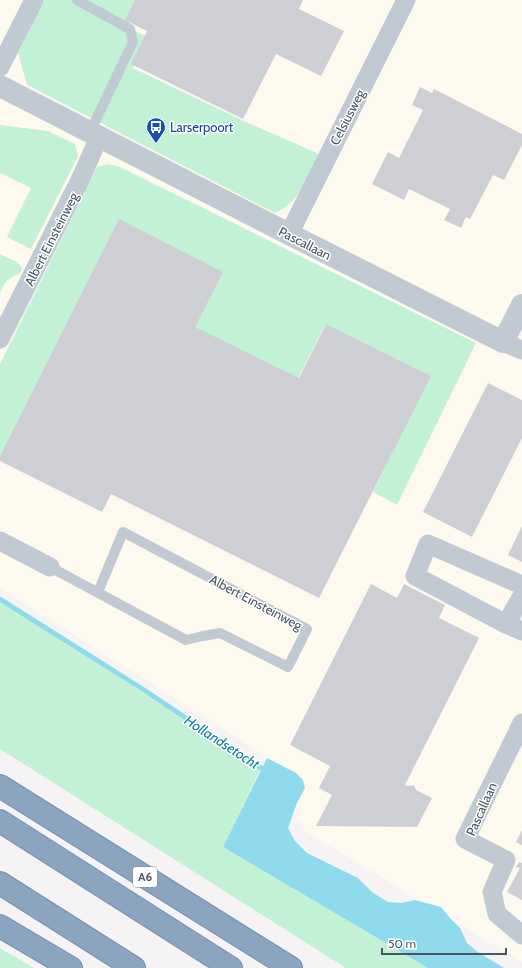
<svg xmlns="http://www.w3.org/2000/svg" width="522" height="968" font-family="Cabin,sans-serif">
  <rect width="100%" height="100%" fill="#f5f3f3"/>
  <!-- commercial -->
  <polygon fill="#fdf9ef" points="0,0 522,0 522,962 305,831 260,752 0,588"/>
  <!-- green -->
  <g fill="#c3f1d5">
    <path d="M44 0H140L127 27 148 37 133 68 246 122 319 154C308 175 299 204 275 213L27 85 18 53Z"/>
    <polygon points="0,125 48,131 75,144 78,156 31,249 7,237 31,188 0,173"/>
    <polygon points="109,164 120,167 476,343 397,505 373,492 429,377 325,325 297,380 0,458 0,364 97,167"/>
    <polygon points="0,254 17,262 22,268 21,272 6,281 0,293"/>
    <polygon points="0,601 169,709 262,766 223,847 428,968 346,968 0,749"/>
    <polygon points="0,948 3,950 34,968 0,968"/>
  </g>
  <!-- water -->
  <polygon fill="#90daee" points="267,758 296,773 303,780 305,788 297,803 288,828 295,841 307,853 358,878 372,892 388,902 401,903 415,900 441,907 450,918 460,928 467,943 478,952 504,968 428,968 223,847"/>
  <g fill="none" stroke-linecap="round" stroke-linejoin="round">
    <!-- stream -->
    <polyline stroke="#90daee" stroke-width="5" points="0,599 144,690 267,772"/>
  </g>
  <!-- building -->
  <g fill="#cdcfd5">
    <polygon points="135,0 303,0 299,9 344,31 321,76 276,54 243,119 131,64 147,31 125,20"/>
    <polygon points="420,87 432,93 434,89 522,134 522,145 504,180 493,175 470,219 466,217 461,228 444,220 450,209 409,189 404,200 372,184 388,152 399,158 423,110 412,105"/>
    <polygon points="119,219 223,272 195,327 299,378 326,324 431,376 319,598 111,494 102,512 0,461 0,456"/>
    <polygon points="488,383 522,400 522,438 472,537 423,512"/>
    <polygon points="522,526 522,562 508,555"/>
    <polygon points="371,584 397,598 404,584 445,605 439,618 479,638 405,785 408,786 414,785 416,790 432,798 417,827 316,826 332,795 319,788 330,766 290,745"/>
    <polygon points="522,830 522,845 516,842"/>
    <polygon points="519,862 522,863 522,900 507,892 520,868 516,867"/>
  </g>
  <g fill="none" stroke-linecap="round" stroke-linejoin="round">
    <defs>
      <g id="motorway">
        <polyline points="0,786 291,968"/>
        <polyline points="0,821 231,968"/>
        <polyline points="0,883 134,968"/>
        <polyline points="0,926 71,968"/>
      </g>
    </defs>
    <!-- motorway casing -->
    <use href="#motorway" stroke="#7690ad" stroke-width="24"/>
    <!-- service -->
    <g stroke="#c1cad2" stroke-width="10">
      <polyline points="77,0 130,29 133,42 90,132"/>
      <polyline points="50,567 186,640 203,636 220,633 288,667 307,629 123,532 98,592"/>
    </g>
    <!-- minor -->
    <g stroke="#c1cad2" stroke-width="19">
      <polyline points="0,67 34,0"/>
      <polyline points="289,234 406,0"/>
      <polyline points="0,339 81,178 99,137"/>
      <polyline points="503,342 522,350"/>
      <polyline points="0,541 50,567"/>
      <polyline points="522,585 428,544 415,576 506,624 522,631"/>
      <polyline points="506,624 522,596"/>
      <polyline points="522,723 465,839 506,860 492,892 497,914 522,935"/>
    </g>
    <!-- tertiary -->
    <polyline stroke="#c1cad2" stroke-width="22" points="0,86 289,234 503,342 522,305"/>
    <!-- motorway -->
    <use href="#motorway" stroke="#8ba5c1" stroke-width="22"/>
  </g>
  <!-- icons -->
  <defs>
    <symbol id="bus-pin" viewBox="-11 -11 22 30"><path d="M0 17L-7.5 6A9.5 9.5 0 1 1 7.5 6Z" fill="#1a4fb4" stroke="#fff"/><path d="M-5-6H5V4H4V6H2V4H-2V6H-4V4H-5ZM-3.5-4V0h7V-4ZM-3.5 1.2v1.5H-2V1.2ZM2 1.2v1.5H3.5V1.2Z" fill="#fff"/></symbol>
  </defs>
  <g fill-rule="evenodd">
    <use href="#bus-pin" x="145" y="116" width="22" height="30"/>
  </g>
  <g text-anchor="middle" stroke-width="3" stroke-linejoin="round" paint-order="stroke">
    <!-- shield labels -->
    <rect fill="#fff" stroke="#808990" stroke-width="1" x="133" y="867" width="24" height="20" rx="3"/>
    <g font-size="12" font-weight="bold" fill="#4a5661">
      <text x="145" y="881">A6</text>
    </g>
    <!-- street labels -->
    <g font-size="13" fill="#4a5661" stroke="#fff">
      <text transform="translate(347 117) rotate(-63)" y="5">Celsiusweg</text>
      <text transform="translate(51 239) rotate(-63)" y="5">Albert Einsteinweg</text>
      <text transform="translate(305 243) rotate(27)" y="5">Pascallaan</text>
      <text transform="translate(256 602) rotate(28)" y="5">Albert Einsteinweg</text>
      <text transform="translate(481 809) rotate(-66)" y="5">Pascallaan</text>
    </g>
    <!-- transit labels -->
    <g font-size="13" fill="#164399" stroke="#fff" text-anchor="start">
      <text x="170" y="132">Larserpoort</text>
    </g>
    <!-- water labels -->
    <g font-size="14" font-style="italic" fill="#0c7c9b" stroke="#fff">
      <text transform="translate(222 742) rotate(33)" y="5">Hollandsetocht</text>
    </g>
  </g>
  <!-- scale -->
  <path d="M382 948v6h124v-6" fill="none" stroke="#4a5661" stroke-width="2"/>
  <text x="388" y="948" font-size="12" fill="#4a5661" stroke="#ffffff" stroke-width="3" paint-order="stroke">50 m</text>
</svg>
